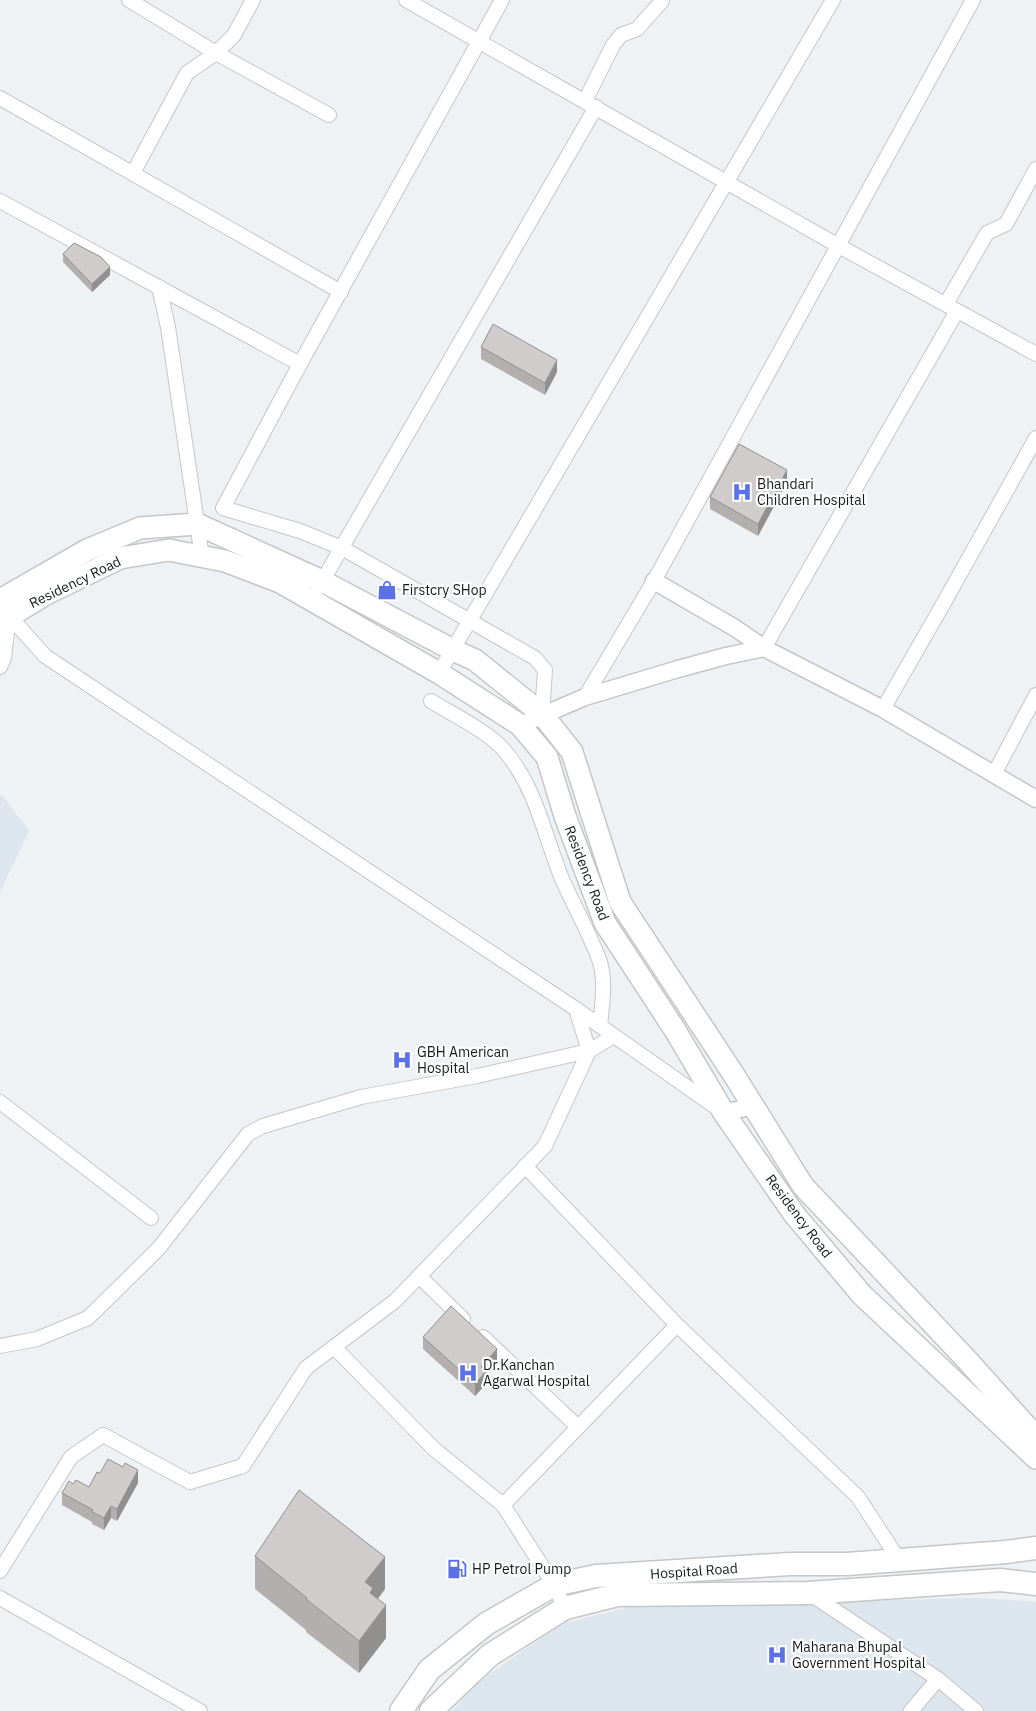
<svg xmlns="http://www.w3.org/2000/svg" width="1036" height="1711" font-family="'IBM Plex Sans',sans-serif">
  <rect width="100%" height="100%" fill="#eff2f4"/>
  <!-- built -->
  <g fill="#dde6ee">
    <polygon points="0,795 3,796 29,831 0,892"/>
    <polygon points="978,1598 1036,1602 1036,1711 453,1711 472,1686 563,1623 635,1606"/>
  </g>
  <g fill="none" stroke-linecap="round" stroke-linejoin="round">
    <defs>
      <g id="minor">
        <polyline points="129,0 216,53 329,115"/>
        <polyline points="406,0 837,245 1036,354"/>
        <polyline points="502,0 300,364 223,508 300,531 342,548 535,658 545,670 542,714"/>
        <polyline points="0,98 341,292"/>
        <polyline points="585,101 613,45 621,35 637,29 662,1"/>
        <polyline points="133,173 187,73 216,53 234,35 253,0"/>
        <polyline points="0,201 300,364"/>
        <polyline points="159,287 168,327 202,557"/>
        <polyline points="946,304 987,233 1006,224 1036,169"/>
        <polyline points="319,587 596,107"/>
        <polyline points="764,648 957,311"/>
        <polyline points="0,667 4,658 9,615"/>
        <polyline points="439,673 833,0"/>
        <polyline points="585,697 654,581 973,0"/>
        <path d="M431 701C452 714 487 731 503 749 536 786 544 835 562 879 574 906 590 934 600 962 606 983 602 1005 600 1026"/>
        <polyline points="883,709 946,599 1036,438"/>
        <polyline points="994,774 1036,695"/>
        <polyline points="576,1009 717,1108"/>
        <polyline points="0,1102 151,1218"/>
        <polyline points="525,1166 677,1325 503,1505 554,1585 565,1608"/>
        <polyline points="419,1276 463,1319"/>
        <polyline points="677,1325 858,1497 899,1560"/>
        <polyline points="483,1337 578,1427"/>
        <polyline points="0,1346 37,1339 88,1318 159,1248 248,1134 263,1126 361,1097 477,1076 589,1051 614,1036"/>
        <polyline points="334,1347 434,1449 503,1505"/>
        <polyline points="0,1571 71,1457 103,1435 190,1482 243,1466 306,1368 395,1301 545,1146 589,1051 576,1009 45,656 5,611"/>
        <polyline points="809,1593 938,1679 911,1711"/>
        <polyline points="0,1598 200,1711"/>
        <polyline points="938,1679 976,1711"/>
      </g>
      <g id="tertiary">
        <polyline points="654,581 735,628 764,648"/>
        <polyline points="520,725 585,697 678,669 726,656 764,648 883,709 1036,799"/>
        <polyline points="724,1113 753,1106"/>
      </g>
      <g id="primary">
        <polyline points="0,600 87,550 140,528 197,524 322,581 453,650 475,660 542,714 572,752 620,902 732,1072 803,1186 967,1360 1036,1437"/>
        <polyline points="0,622 46,594 120,558 169,550 225,561 280,582 439,673 520,725 547,757 565,816 605,923 675,1030 724,1113 794,1214 862,1295 1036,1458"/>
      </g>
      <g id="trunk">
        <polyline points="401,1711 429,1670 486,1624 554,1585 596,1576 790,1564 847,1564 1006,1552 1036,1548"/>
        <polyline points="431,1711 490,1655 565,1608 617,1595 808,1593 1000,1580 1036,1584"/>
      </g>
    </defs>
    <!-- minor casing -->
    <use href="#minor" stroke="#c4c6c8" stroke-width="16"/>
    <!-- tertiary casing -->
    <use href="#tertiary" stroke="#c4c6c8" stroke-width="19"/>
    <!-- primary casing -->
    <use href="#primary" stroke="#c4c6c8" stroke-width="24"/>
    <!-- trunk casing -->
    <use href="#trunk" stroke="#c4c6c8" stroke-width="25"/>
    <!-- minor -->
    <use href="#minor" stroke="#fff" stroke-width="14"/>
    <!-- tertiary -->
    <use href="#tertiary" stroke="#fff" stroke-width="16"/>
    <!-- primary -->
    <use href="#primary" stroke="#fff" stroke-width="21"/>
    <!-- trunk -->
    <use href="#trunk" stroke="#fff" stroke-width="22"/>
  </g>
  <!-- wall -->
  <g fill="#b3afaf">
    <polygon points="63,254 110,275 92,292 63,262"/>
    <polygon points="481,347 557,372 545,395 481,359"/>
    <polygon points="787,482 758,536 710,509 710,497"/>
    <polygon points="423,1337 497,1362 486,1374 486,1384 475,1396 423,1349"/>
    <polygon points="100,1473 138,1483 117,1521 111,1518 104,1530 92,1524 92,1522 62,1505 62,1493 73,1484 89,1487"/>
    <polygon points="255,1556 385,1589 378,1599 386,1638 359,1673 306,1632 306,1630 255,1589"/>
  </g>
  <!-- shaded-wall -->
  <g fill="#928f8f">
    <polygon points="110,267 110,275 92,292 92,284"/>
    <polygon points="557,360 557,372 545,395 545,383"/>
    <polygon points="787,470 787,482 758,536 758,524"/>
    <polygon points="497,1349 497,1362 486,1374 486,1384 475,1396 475,1384 481,1367"/>
    <polygon points="138,1470 138,1483 117,1521 117,1509"/>
    <polygon points="111,1506 111,1518 104,1530 104,1518"/>
    <polygon points="385,1557 385,1589 373,1604 365,1582"/>
    <polygon points="386,1605 386,1638 359,1673 359,1641"/>
  </g>
  <!-- building -->
  <g fill="#d0cccc" stroke="#928f8f">
    <polygon points="74,243 101,257 110,267 92,284 63,254"/>
    <polygon points="493,324 557,360 545,383 481,347"/>
    <polygon points="739,444 787,470 758,524 710,497"/>
    <polygon points="451,1306 497,1349 481,1367 486,1371 475,1384 423,1337"/>
    <polygon points="108,1459 123,1467 125,1463 138,1470 117,1509 111,1506 104,1518 92,1512 93,1510 62,1493 69,1481 73,1484 76,1480 89,1487 97,1472 100,1473"/>
    <polygon points="299,1490 385,1557 365,1582 373,1588 370,1593 386,1605 359,1641 306,1599 307,1598 255,1556"/>
  </g>
  <!-- icons -->
  <defs>
    <symbol id="hospital-bare" viewBox="-9 -9 18 18"><path d="M-5-5h3v3.5h4V-5h3V5h-3V1.5h-4V5h-3Z" fill="#5b71e8" stroke="#feffff" stroke-width="2.5" paint-order="stroke"/></symbol>
    <symbol id="shop-bare" viewBox="-9 -9 18 18"><path d="M-5-2.5h2.3a2.7 3.5 0 0 1 5.4 0H5L5.5 6h-11ZM-1.5-2.5h3a1.5 2.3 0 0 0-3 0Z" fill="#5b71e8" stroke="#feffff" stroke-width="2.5" paint-order="stroke"/></symbol>
    <symbol id="fuel-bare" viewBox="-9 -9 18 18"><path d="M-5.5-6h7V0h2V4h1.3V-2.5L3-4.5l.8-.8L6-3V5H2.5V1h-1V6h-7ZM-4.2-4.7v3.2H.2V-4.7Z" fill="#5b71e8" stroke="#feffff" stroke-width="2.5" paint-order="stroke"/></symbol>
  </defs>
  <g fill-rule="evenodd">
    <use href="#hospital-bare" x="728" y="478" width="28" height="28"/>
    <use href="#shop-bare" x="373" y="576" width="28" height="28"/>
    <use href="#hospital-bare" x="388" y="1046" width="28" height="28"/>
    <use href="#hospital-bare" x="454" y="1359" width="28" height="28"/>
    <use href="#fuel-bare" x="443" y="1555" width="28" height="28"/>
    <use href="#hospital-bare" x="763" y="1641" width="28" height="28"/>
  </g>
  <g text-anchor="middle" stroke-width="4.5" stroke-linejoin="round" paint-order="stroke">
    <!-- poi labels -->
    <g font-size="14" fill="#18191a" stroke="#feffff" text-anchor="start">
      <text x="757" y="489">Bhandari<tspan x="757" dy="16">Children Hospital</tspan></text>
      <text x="402" y="595">Firstcry SHop</text>
      <text x="417" y="1057">GBH American<tspan x="417" dy="16">Hospital</tspan></text>
      <text x="483" y="1370">Dr.Kanchan<tspan x="483" dy="16">Agarwal Hospital</tspan></text>
      <text x="472" y="1574">HP Petrol Pump</text>
      <text x="792" y="1652">Maharana Bhupal<tspan x="792" dy="16">Government Hospital</tspan></text>
    </g>
    <!-- street labels -->
    <g font-size="14" fill="#18191a" stroke="#feffff">
      <text transform="translate(75 582) rotate(-26)" y="5">Residency Road</text>
      <text transform="translate(587 873) rotate(69)" y="5">Residency Road</text>
      <text transform="translate(799 1216) rotate(53)" y="5">Residency Road</text>
      <text transform="translate(694 1571) rotate(-4)" y="5">Hospital Road</text>
    </g>
  </g>
</svg>
